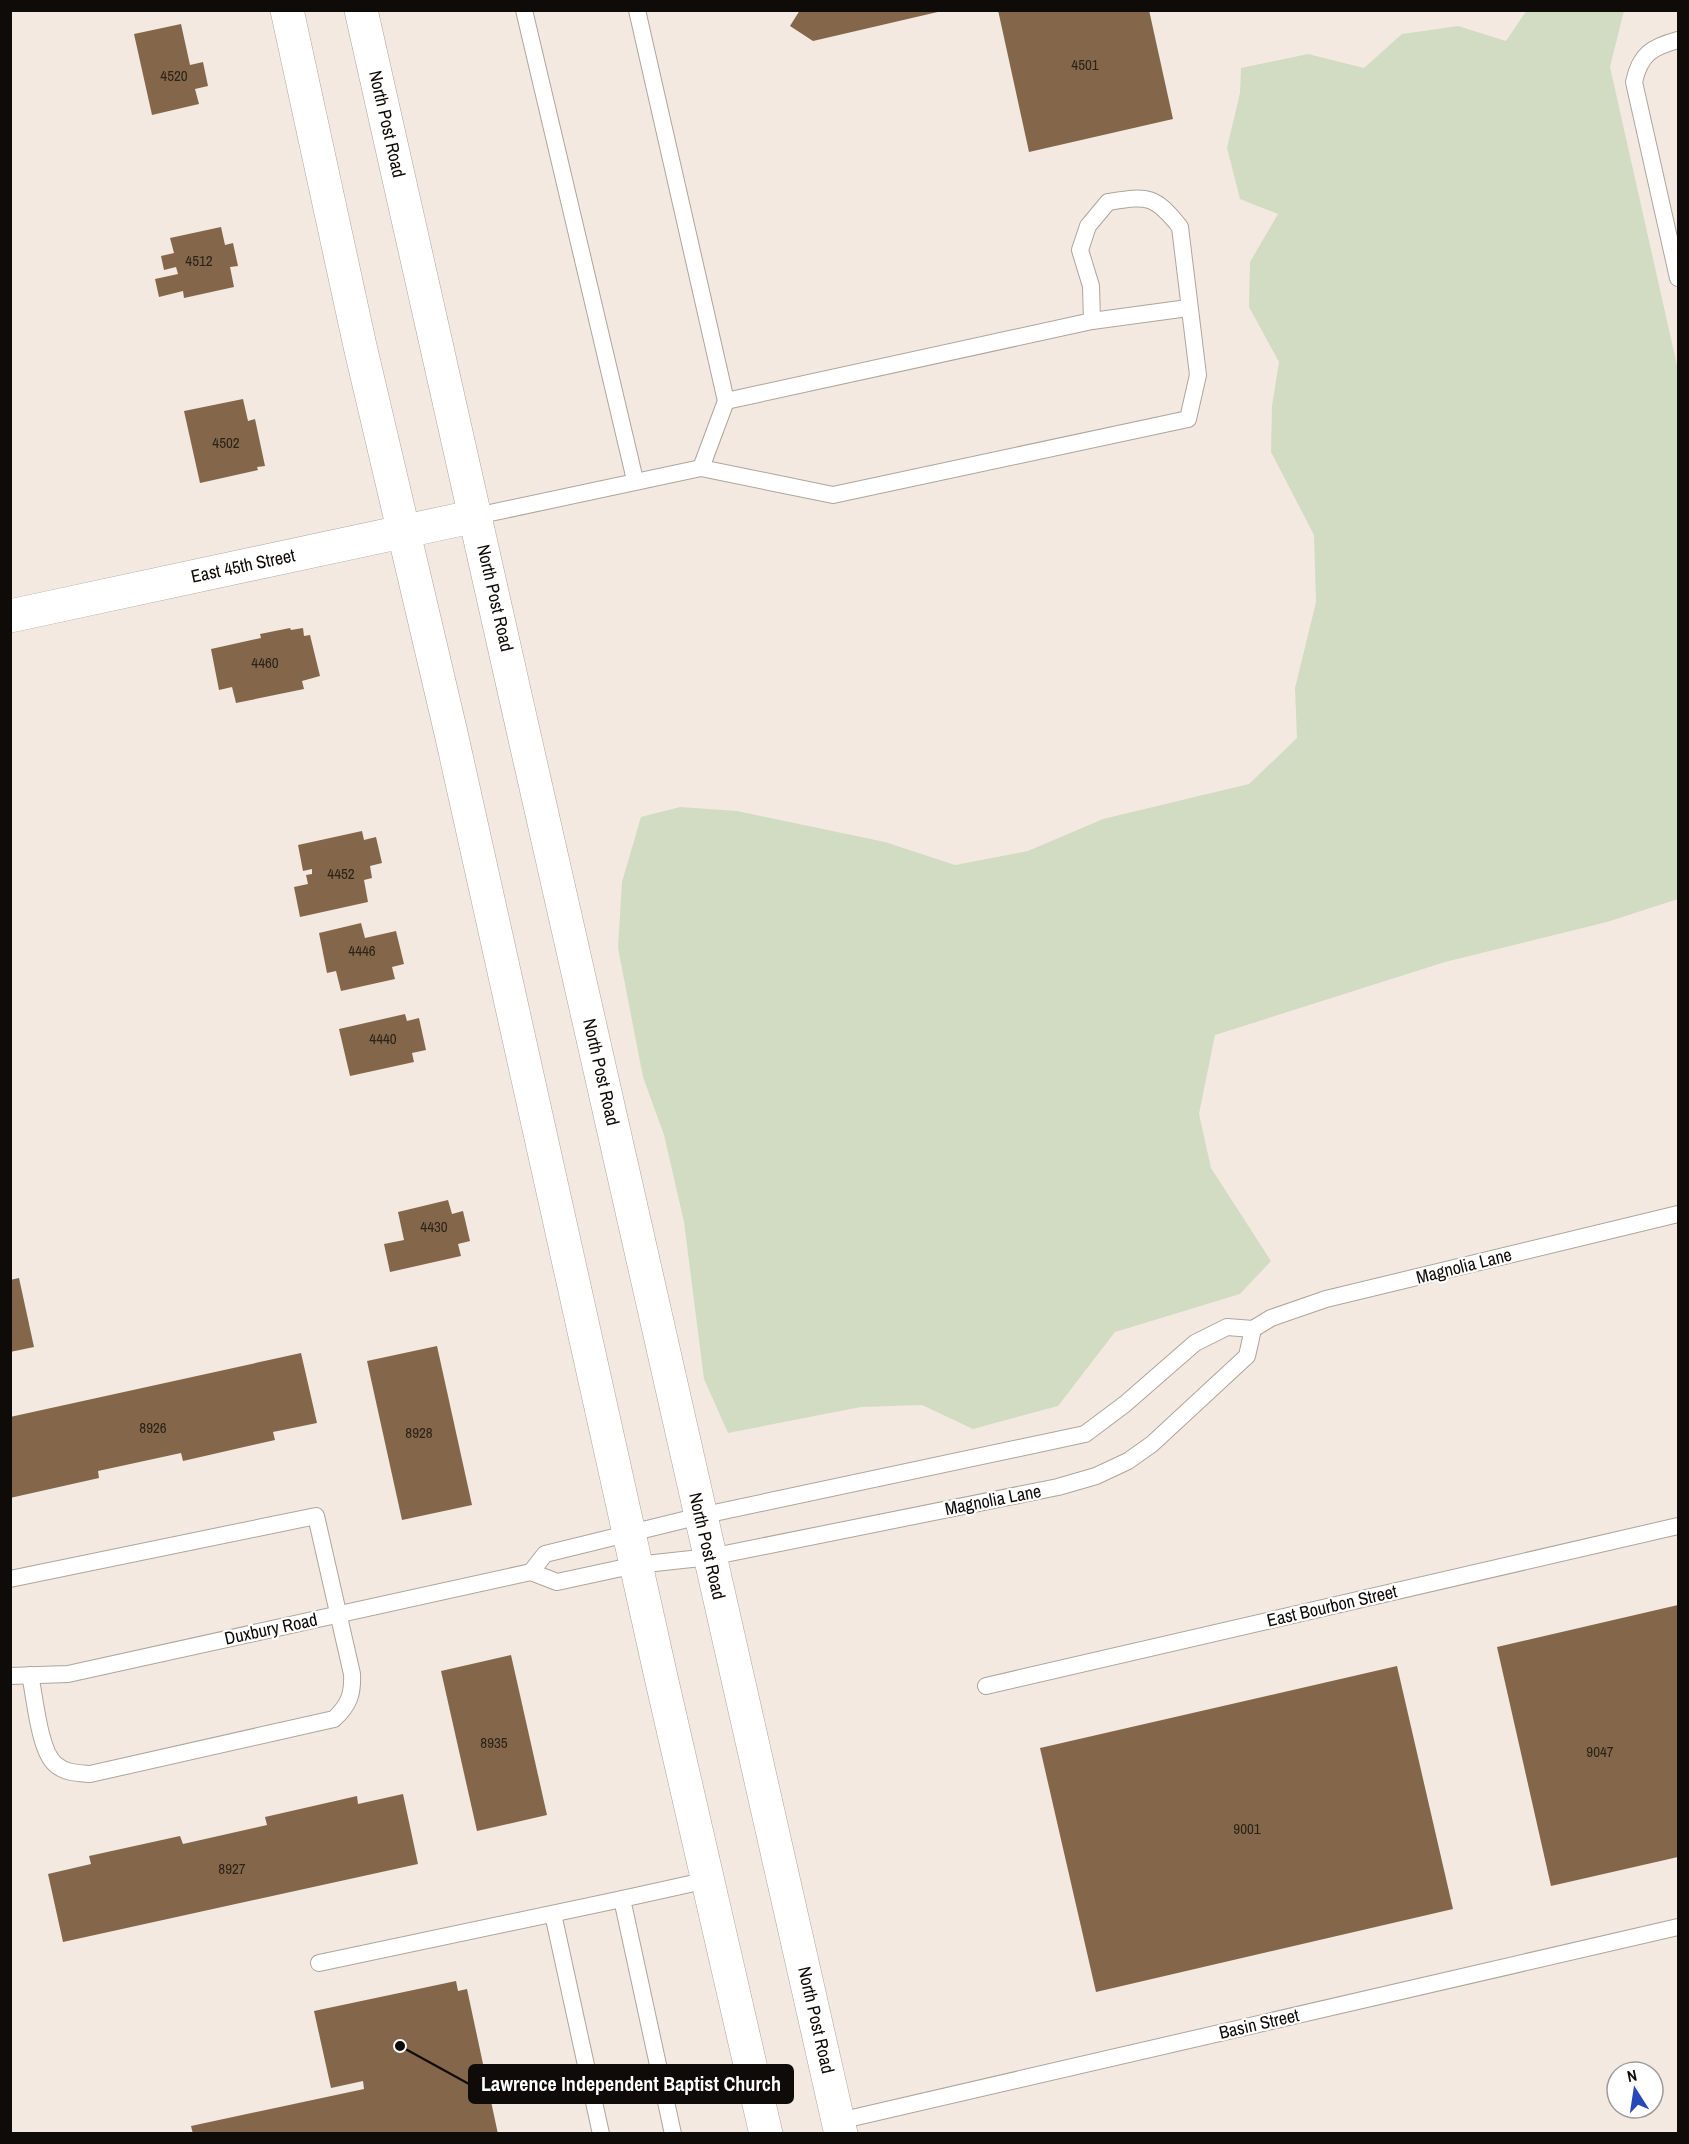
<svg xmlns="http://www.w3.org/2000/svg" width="1689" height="2144" font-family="'Archivo Narrow',sans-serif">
  <rect width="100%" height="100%" fill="#f3e9e0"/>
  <!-- green -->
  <polygon fill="#d2dcc2" points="1527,10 1624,11 1610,67 1678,370 1678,899 1607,922 1445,962 1215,1035 1199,1114 1211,1168 1271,1261 1240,1294 1115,1332 1058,1406 973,1429 922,1405 861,1407 728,1433 704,1379 684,1222 664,1135 643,1077 618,948 622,882 641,817 680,807 737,811 885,842 955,865 1028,851 1103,819 1249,784 1297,738 1295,688 1316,602 1314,535 1271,452 1272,406 1279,362 1249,307 1250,262 1278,214 1240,199 1227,148 1240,93 1241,68 1308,54 1364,68 1402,34 1458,26 1506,41"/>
  <!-- building -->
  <g fill="#84674a">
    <polygon points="800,10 942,10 942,11 813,41 790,26"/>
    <polygon points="998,10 1149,10 1173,119 1029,152"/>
    <polygon points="181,24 190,65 203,62 208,86 195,89 199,104 152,115 134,34"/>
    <polygon points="221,227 225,245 233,243 238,266 230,267 234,287 184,298 183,291 159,297 155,279 178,274 176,267 164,270 161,256 174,253 170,238"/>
    <polygon points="243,399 248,421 255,419 265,466 257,467 258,470 200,483 184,411"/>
    <polygon points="290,628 291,630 303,628 304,636 310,635 320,676 302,681 304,689 236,703 232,687 219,690 211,649 261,638 260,634"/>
    <polygon points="362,831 364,840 376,837 382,863 370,866 372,878 364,880 368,902 300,917 294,887 308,884 306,875 312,874 312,869 303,871 298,845"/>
    <polygon points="361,923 365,938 396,931 404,964 392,967 395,979 341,991 336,971 327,973 319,933"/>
    <polygon points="405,1014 407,1021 419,1018 426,1050 412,1053 414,1062 350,1076 339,1029"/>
    <polygon points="448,1200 452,1214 463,1211 470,1241 458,1244 461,1256 390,1272 384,1244 404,1240 398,1212"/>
    <polygon points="19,1278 34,1347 10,1352 10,1280"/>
    <polygon points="437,1346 472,1505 402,1520 367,1361"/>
    <polygon points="301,1353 317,1423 273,1432 275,1440 183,1461 181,1453 98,1471 99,1478 10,1498 10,1417"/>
    <polygon points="1678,1605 1678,1857 1551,1886 1497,1647"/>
    <polygon points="511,1655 547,1815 477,1831 441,1671"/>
    <polygon points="1397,1666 1453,1909 1096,1992 1040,1748"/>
    <polygon points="403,1794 418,1864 63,1942 48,1874 91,1864 89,1856 180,1836 183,1844 267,1825 265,1817 357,1796 358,1804"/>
    <polygon points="456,1981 458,1991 467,1989 498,2134 193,2134 191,2126 364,2089 363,2081 331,2088 314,2011"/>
  </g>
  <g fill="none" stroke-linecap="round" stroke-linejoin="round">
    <defs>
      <g id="service">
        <polyline points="524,10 635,480"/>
        <polyline points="637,10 726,401 701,468"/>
        <path d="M1678 40C1652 47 1640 54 1634 82L1678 278"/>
        <polyline points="1092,321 1188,308"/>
        <path d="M476 516 701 468 833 495 1188 419 1198 375 1180 227C1154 194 1147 196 1108 202L1088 226 1080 250 1091 286 1092 321 726 401"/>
        <polyline points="531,1572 545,1554 700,1516 1085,1434 1125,1404 1195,1343 1227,1327 1253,1329 1271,1318 1326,1299 1678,1214"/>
        <path d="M10 1579 316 1516 352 1674C353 1694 349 1705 334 1719L90 1774C77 1773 65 1773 55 1764 39 1750 35 1697 30 1675"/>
        <polyline points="10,1676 68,1674 531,1572 557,1582 636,1565 710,1557 1058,1487 1096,1476 1128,1461 1152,1444 1247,1356 1253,1329"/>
        <polyline points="986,1686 1678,1526"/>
        <polyline points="553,1914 601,2134"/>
        <polyline points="319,1963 622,1899"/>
        <polyline points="839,2121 1678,1927"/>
        <polyline points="673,2134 622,1899 708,1880"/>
      </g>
      <polyline id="minor" points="10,616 476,516"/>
      <g id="primary">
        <polyline points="287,10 360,346 451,733 661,1677 766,2134"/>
        <path d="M361 10C521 718 678 1427 841 2134"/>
      </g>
    </defs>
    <!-- service casing -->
    <use href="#service" stroke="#aea59c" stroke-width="18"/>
    <!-- minor casing -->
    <use href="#minor" stroke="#aea59c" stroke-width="34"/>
    <!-- primary casing -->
    <use href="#primary" stroke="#aea59c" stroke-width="34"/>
    <!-- service -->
    <use href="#service" stroke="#fff" stroke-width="16"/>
    <!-- minor -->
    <use href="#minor" stroke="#fff" stroke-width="33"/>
    <!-- primary -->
    <use href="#primary" stroke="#fff" stroke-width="33"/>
  </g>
  <g text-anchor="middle" stroke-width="4.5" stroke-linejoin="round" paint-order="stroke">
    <!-- number labels -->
    <g font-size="15" fill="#2c2218">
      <text x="1085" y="70">4501</text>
      <text x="174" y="81">4520</text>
      <text x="199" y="266">4512</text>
      <text x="226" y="448">4502</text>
      <text x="265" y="668">4460</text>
      <text x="341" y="879">4452</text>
      <text x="362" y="956">4446</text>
      <text x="383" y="1044">4440</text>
      <text x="434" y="1232">4430</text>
      <text x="153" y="1433">8926</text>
      <text x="419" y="1438">8928</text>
      <text x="494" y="1748">8935</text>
      <text x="1600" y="1757">9047</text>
      <text x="1247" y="1834">9001</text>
      <text x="232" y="1874">8927</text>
    </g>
    <!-- street labels -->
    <g font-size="18" fill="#0f0b08" stroke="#fff">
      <text transform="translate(387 124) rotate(77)" y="6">North Post Road</text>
      <text transform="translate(243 566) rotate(-12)" y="6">East 45th Street</text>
      <text transform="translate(495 598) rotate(77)" y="6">North Post Road</text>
      <text transform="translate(601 1072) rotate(77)" y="6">North Post Road</text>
      <text transform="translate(1464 1266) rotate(-14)" y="6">Magnolia Lane</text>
      <text transform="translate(993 1500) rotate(-11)" y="6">Magnolia Lane</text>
      <text transform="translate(707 1546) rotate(77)" y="6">North Post Road</text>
      <text transform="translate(1332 1606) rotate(-13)" y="6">East Bourbon Street</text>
      <text transform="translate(271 1629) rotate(-12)" y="6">Duxbury Road</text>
      <text transform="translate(816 2020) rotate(77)" y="6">North Post Road</text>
      <text transform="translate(1259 2024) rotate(-13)" y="6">Basin Street</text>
    </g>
  </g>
  <!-- callouts -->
  <path fill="none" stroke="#0f0b08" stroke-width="2" d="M400 2046L469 2084"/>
  <circle fill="#0f0b08" stroke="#fff" stroke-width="2" cx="400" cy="2046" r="6"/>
  <rect fill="#0f0b08" stroke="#0f0b08" stroke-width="2" x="469" y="2065" width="324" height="38" rx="6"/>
  <g font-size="20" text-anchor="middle" font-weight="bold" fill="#fff">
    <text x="631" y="2091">Lawrence Independent Baptist Church</text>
  </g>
  <!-- border -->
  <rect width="1689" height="2144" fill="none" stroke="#0f0b08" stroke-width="24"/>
  <!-- north arrow -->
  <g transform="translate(1635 2090) rotate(348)"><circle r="28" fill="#ffffff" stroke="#9f9d9c" stroke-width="1.5"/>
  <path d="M0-4.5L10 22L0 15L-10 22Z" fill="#2749b8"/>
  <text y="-9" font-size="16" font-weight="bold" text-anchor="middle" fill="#0f0b08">N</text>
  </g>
</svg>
